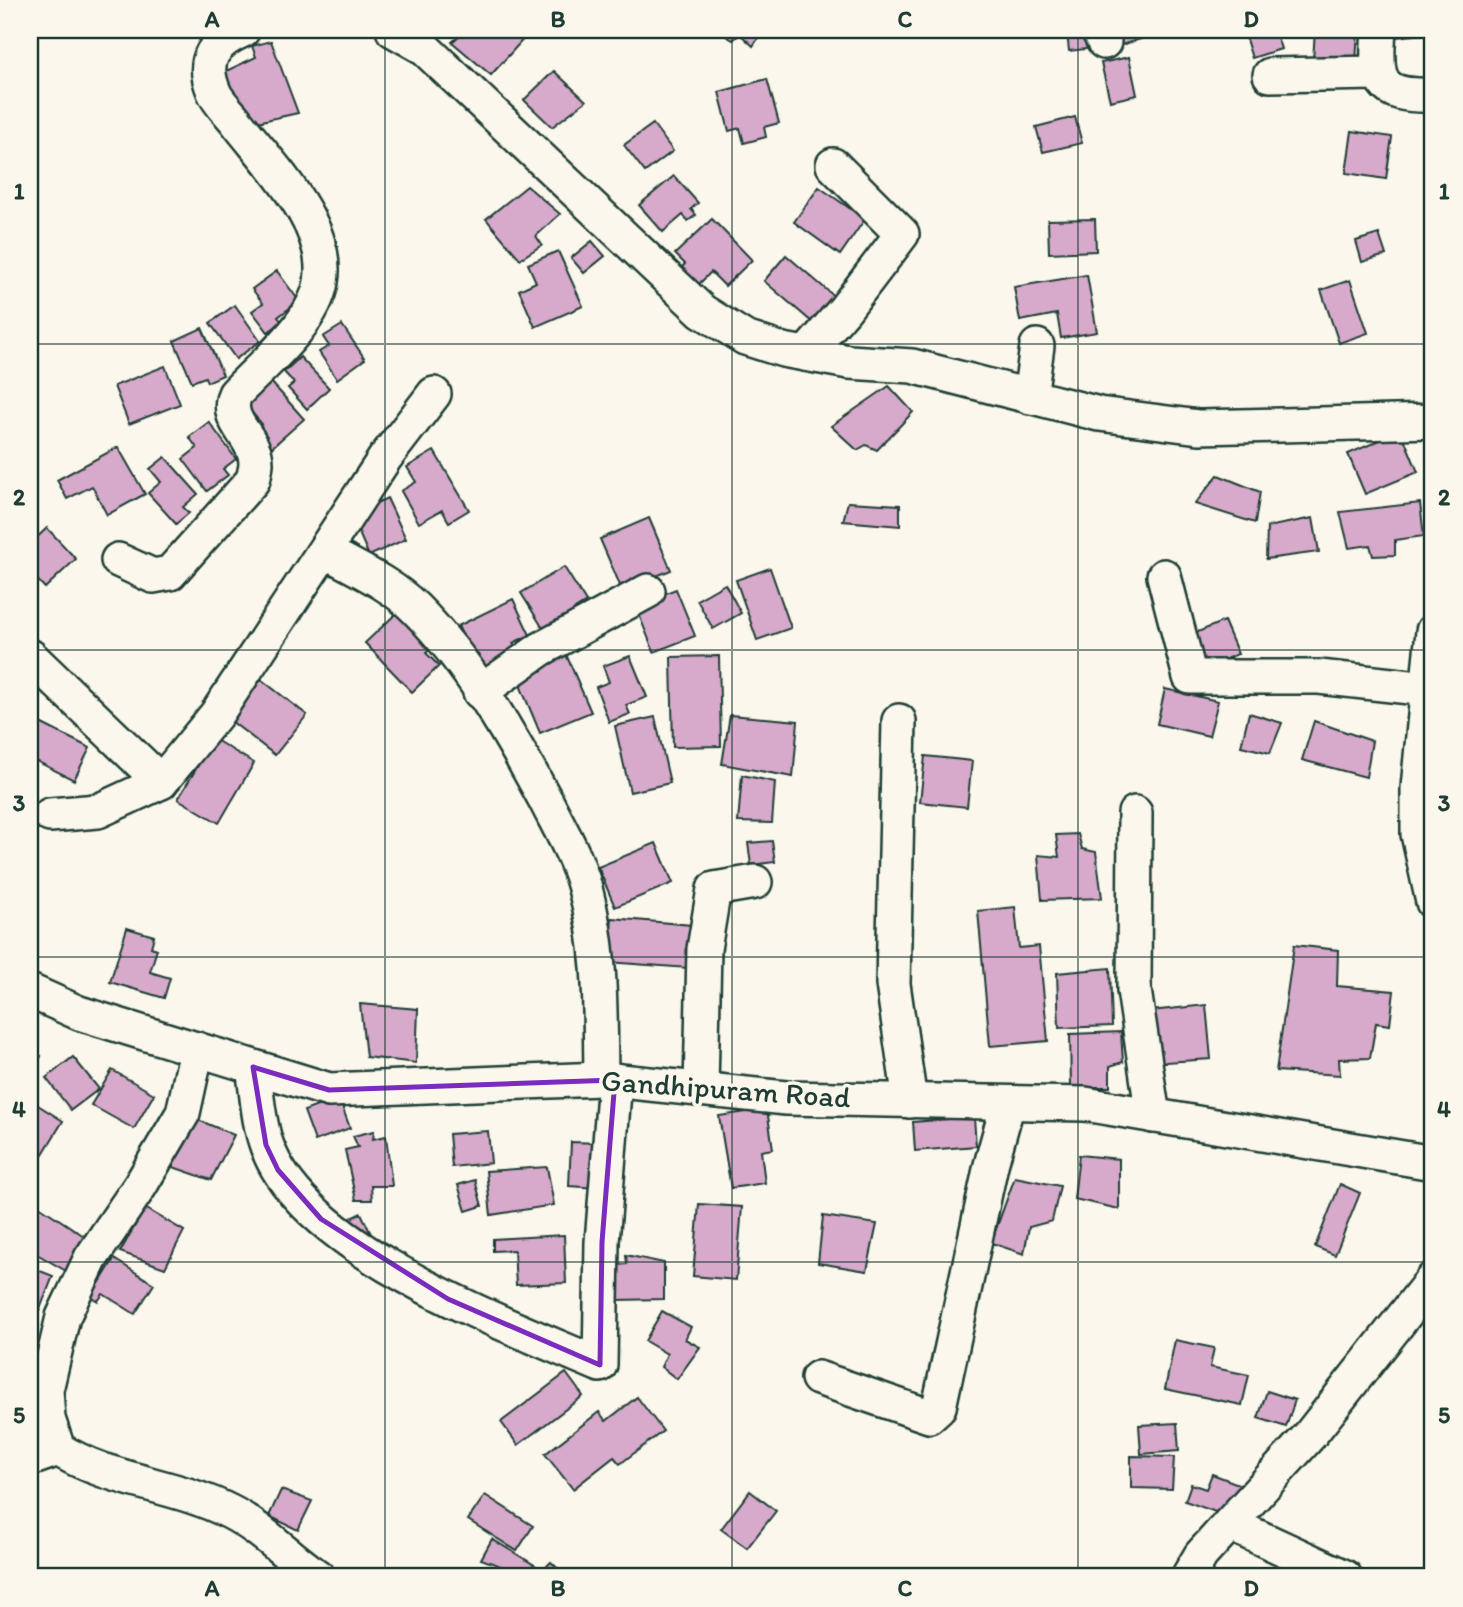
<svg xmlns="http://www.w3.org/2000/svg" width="1463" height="1607" font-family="Itim,sans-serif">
  <rect width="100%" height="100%" fill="#fbf7ec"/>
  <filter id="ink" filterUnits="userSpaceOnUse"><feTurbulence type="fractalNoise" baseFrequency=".0143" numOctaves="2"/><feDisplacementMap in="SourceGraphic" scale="14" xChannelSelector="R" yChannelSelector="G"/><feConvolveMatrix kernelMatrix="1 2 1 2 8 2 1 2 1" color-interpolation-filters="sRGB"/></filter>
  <g filter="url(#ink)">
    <!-- building -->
    <g fill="#d7a9cb" stroke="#1f3d34" stroke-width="2">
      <polygon points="466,30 522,30 527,35 491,75 452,42"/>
      <polygon points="716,30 764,30 753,46 740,34 733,40"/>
      <polygon points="1092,30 1095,48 1069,51 1067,33"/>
      <polygon points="1110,30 1145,30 1147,37 1115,47"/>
      <polygon points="1243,30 1275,30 1281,49 1252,58"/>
      <polygon points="1315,30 1358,30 1356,62 1313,60"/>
      <polygon points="1396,30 1433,30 1433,33 1396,37"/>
      <polygon points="271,41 298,113 248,124 224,72 256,57 252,46"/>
      <polygon points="1129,57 1137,95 1110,101 1101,63"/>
      <polygon points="554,71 586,101 552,127 524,100"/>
      <polygon points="767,79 779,123 764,127 766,137 744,143 740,128 729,131 719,92"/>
      <polygon points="1075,117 1082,143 1043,152 1036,127"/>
      <polygon points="653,124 673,151 645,172 624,145"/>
      <polygon points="1352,131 1392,137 1386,179 1346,173"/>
      <polygon points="674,176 698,203 691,209 696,215 688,221 683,215 663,232 639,205"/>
      <polygon points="527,186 560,214 536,236 542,245 520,259 486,219"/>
      <polygon points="819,187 865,219 840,255 794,222"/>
      <polygon points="712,219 752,260 725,286 711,272 696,287 679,270 685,264 675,254"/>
      <polygon points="1095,219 1096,251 1049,253 1048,220"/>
      <polygon points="1379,234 1386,255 1362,262 1356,241"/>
      <polygon points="592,241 605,256 584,273 571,258"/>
      <polygon points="558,251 583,306 535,327 519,290 536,282 528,264"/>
      <polygon points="786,255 835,297 813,323 764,281"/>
      <polygon points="277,271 299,301 278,317 282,322 268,332 252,311 263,303 252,289"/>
      <polygon points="1087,275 1097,332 1061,338 1057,314 1020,321 1014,287"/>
      <polygon points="1350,280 1368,333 1339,343 1321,290"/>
      <polygon points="235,305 260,341 236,359 210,323"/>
      <polygon points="342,325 365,359 337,379 319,352 329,346 323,337"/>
      <polygon points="202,328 223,375 207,382 205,377 192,382 174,341"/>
      <polygon points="300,357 329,388 307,409 288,388 294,383 284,372"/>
      <polygon points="165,366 180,404 129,424 114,386"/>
      <polygon points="271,382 304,419 270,449 253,431 262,424 245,405"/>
      <polygon points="889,386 913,412 877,450 866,445 857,450 831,426"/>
      <polygon points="209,422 236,459 223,469 228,475 207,491 183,459 197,448 189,437"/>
      <polygon points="1401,431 1418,472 1365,494 1348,454"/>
      <polygon points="118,447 145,494 107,515 92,486 67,499 57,480"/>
      <polygon points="434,451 469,510 449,522 442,510 419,523 401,491 416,482 407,467"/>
      <polygon points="165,457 198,494 183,507 189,513 176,524 148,493 161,482 150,469"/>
      <polygon points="1218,475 1260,492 1255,523 1195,504"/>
      <polygon points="387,498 406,539 369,556 351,515"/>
      <polygon points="848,502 900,505 900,526 843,521"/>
      <polygon points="1420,503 1424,536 1395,540 1395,555 1373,556 1370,545 1349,548 1340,512"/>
      <polygon points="649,518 671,570 622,590 600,539"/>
      <polygon points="1313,518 1319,552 1266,559 1267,527"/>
      <polygon points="47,528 76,559 45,588 30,572 30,544"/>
      <polygon points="564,567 586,602 575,609 581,619 549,638 521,593"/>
      <polygon points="770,568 791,628 757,640 736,580"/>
      <polygon points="725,584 741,613 713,629 697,600"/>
      <polygon points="676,589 695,636 654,652 635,605"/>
      <polygon points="513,599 530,635 513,643 521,659 482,677 458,626"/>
      <polygon points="402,608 436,643 426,653 439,666 412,692 365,643"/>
      <polygon points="1224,621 1238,654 1206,667 1193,634"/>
      <polygon points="565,652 591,712 540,733 515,673"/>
      <polygon points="630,656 647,697 626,705 630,714 609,722 596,687 609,682 603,666"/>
      <polygon points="719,656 721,746 673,747 671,657"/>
      <polygon points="258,677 307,715 275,755 227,718"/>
      <polygon points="1165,689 1218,701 1209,736 1157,724"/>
      <polygon points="1249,713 1282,723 1270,753 1241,746"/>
      <polygon points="730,715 798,721 793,777 722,764"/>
      <polygon points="655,717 670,783 630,792 615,726"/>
      <polygon points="30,718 90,748 74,780 30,758"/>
      <polygon points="1314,721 1372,741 1366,777 1302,760"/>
      <polygon points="214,739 254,763 219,823 178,799"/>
      <polygon points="925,756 972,761 967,807 920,802"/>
      <polygon points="742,775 775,782 772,823 738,822"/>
      <polygon points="1078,834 1082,849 1096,852 1102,898 1042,900 1038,855 1059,857 1056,835"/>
      <polygon points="772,841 775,862 751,865 748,843"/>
      <polygon points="656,843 673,883 615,907 598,867"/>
      <polygon points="1015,907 1019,948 1039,946 1048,1041 990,1046 978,911"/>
      <polygon points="612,918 692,925 688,968 608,962"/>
      <polygon points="127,928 154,936 151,947 157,949 150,972 170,978 164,998 110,982"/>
      <polygon points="1294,945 1338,950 1337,986 1394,991 1390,1025 1376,1023 1370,1058 1339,1059 1340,1075 1276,1071"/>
      <polygon points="1110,968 1112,1026 1059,1028 1057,973"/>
      <polygon points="360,1004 418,1009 416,1063 366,1057"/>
      <polygon points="1206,1005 1211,1059 1151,1063 1151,1011"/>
      <polygon points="1121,1032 1123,1062 1110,1066 1110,1087 1071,1087 1070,1034"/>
      <polygon points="30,1051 41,1056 30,1080"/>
      <polygon points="73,1057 99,1089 71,1110 46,1078"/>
      <polygon points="112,1070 154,1094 134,1129 91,1105"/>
      <polygon points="339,1098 350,1128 315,1141 304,1111"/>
      <polygon points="30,1100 63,1121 30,1175"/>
      <polygon points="767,1109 773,1149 761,1151 765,1183 731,1188 719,1116"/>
      <polygon points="974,1117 976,1146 915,1151 913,1122"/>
      <polygon points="196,1119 234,1135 211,1180 167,1165"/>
      <polygon points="374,1131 373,1139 386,1136 392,1186 371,1186 372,1200 356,1200 345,1150 358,1147 353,1136"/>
      <polygon points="488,1131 491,1163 452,1167 449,1134"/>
      <polygon points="571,1142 599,1143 597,1188 569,1186"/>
      <polygon points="1079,1155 1119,1159 1119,1209 1074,1199"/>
      <polygon points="547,1167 554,1205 491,1215 486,1171"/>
      <polygon points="1015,1177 1060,1186 1052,1221 1029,1227 1024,1254 991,1243"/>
      <polygon points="475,1180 482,1206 466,1211 458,1185"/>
      <polygon points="1340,1184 1360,1193 1335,1255 1315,1247"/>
      <polygon points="699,1204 742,1207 736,1280 693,1276"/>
      <polygon points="39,1206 87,1238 66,1271 30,1250 30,1222"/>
      <polygon points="145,1208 184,1231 165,1268 120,1252"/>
      <polygon points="361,1213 371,1234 358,1240 347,1220"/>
      <polygon points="823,1216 877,1224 867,1271 818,1263"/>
      <polygon points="564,1235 566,1283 516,1285 514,1250 493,1251 493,1239"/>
      <polygon points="626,1255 664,1263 664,1299 617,1300 617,1265 627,1264"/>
      <polygon points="114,1259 154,1284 135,1314 103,1294 98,1301 91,1297"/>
      <polygon points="30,1267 53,1276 38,1314 30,1311"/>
      <polygon points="662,1311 691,1327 685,1339 700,1347 677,1379 661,1367 667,1354 645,1341"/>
      <polygon points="1175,1340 1214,1348 1210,1367 1249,1375 1242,1405 1165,1389"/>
      <polygon points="566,1373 583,1396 518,1445 501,1422"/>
      <polygon points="1267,1391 1295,1400 1286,1427 1258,1418"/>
      <polygon points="637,1397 663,1431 620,1464 614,1457 573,1489 545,1454 599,1412 606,1421"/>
      <polygon points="1177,1423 1179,1451 1141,1454 1139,1425"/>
      <polygon points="1131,1456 1174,1457 1172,1489 1131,1488"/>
      <polygon points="1212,1474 1244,1486 1232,1518 1185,1501 1191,1484 1206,1489"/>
      <polygon points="281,1490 312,1501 298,1530 269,1516"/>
      <polygon points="750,1491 776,1511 747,1548 721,1529"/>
      <polygon points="485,1495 533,1526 517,1551 468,1520"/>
      <polygon points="492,1539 536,1566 531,1577 481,1559"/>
      <polygon points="551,1562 567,1577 536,1577"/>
      <polygon points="469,1567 487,1576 490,1577 464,1577"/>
    </g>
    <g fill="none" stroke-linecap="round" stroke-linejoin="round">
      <defs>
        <g id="minor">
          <polyline points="393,30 423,47 702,311 745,338 783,350 849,362 912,366 1099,414 1199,427 1433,421"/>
          <polyline points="1098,30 1104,42"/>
          <path d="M1379 30C1375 80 1377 97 1433 95"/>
          <polyline points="1270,75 1377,73"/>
          <polyline points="806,354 845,309 902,234 833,165"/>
          <polyline points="1030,397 1037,346"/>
          <path d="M325 551C355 568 390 583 415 608 469 662 510 734 546 801 560 829 577 857 585 888 602 950 600 1015 601 1079"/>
          <path d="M118 560 153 576 170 573 253 480C254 475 256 468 256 463 256 436 223 422 235 394 263 364 314 324 321 282 331 224 269 164 236 121 229 112 218 102 214 92 200 59 215 42 243 30"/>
          <polyline points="1164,576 1190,677 1319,677 1428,689"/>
          <polyline points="1433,631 1418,788 1418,834 1433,902"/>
          <polyline points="30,656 161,782"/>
          <polyline points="480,692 541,649 648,591"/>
          <polyline points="899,721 893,984 910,1101"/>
          <polyline points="1135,813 1134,990 1153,1116"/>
          <polyline points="50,815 98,811 161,782 216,715 385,458 434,394"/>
          <polyline points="30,991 79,1013 329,1090 601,1079 786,1098 1085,1104 1433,1163"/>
          <path d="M197 1049 183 1113 140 1186 91 1258 63 1317 46 1390 48 1419 58 1449C110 1482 176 1484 230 1512 260 1527 290 1558 318 1577"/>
          <path d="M253 1067C257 1092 258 1122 267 1146 304 1251 504 1323 600 1365L602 1242 615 1080"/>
          <polyline points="701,1089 704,949 714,889 755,882"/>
          <polyline points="818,1378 929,1416 939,1407 991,1165 1008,1103"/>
          <polyline points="30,1459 58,1449"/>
          <polyline points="1230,1524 1345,1577"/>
          <polyline points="1188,1577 1201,1555 1310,1435 1433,1279"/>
        </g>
      </defs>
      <!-- minor casing -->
      <use href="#minor" stroke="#1f3d34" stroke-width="38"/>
      <!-- minor -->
      <use href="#minor" stroke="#fbf7ec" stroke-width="33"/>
    </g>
  </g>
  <!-- marked area -->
  <path fill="none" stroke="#7b2cbf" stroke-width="5" stroke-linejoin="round" d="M253 1067 329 1090 615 1080 602 1242 600 1365 448 1299 321 1219 278 1170 266 1145Z"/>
  <!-- grid -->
  <path fill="none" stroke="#1f3d34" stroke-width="2" stroke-opacity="0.55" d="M385 30V1577M732 30V1577M1078 30V1577M30 344H1433M30 650H1433M30 957H1433M30 1262H1433"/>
  <g text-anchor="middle" stroke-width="7" stroke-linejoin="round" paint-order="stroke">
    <!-- street labels -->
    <g font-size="30" fill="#1f3d34" stroke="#fbf7ec">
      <text transform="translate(726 1089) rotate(4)" y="10">Gandhipuram Road</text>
    </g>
  </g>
  <!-- margin -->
  <rect width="1463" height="1607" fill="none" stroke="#fbf7ec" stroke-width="77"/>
  <rect x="38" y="38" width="1386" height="1530" fill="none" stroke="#1f3d34" stroke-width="2.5"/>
  <g font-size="23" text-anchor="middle" font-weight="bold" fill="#1f3d34">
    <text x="212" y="27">A</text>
    <text x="558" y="27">B</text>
    <text x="905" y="27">C</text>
    <text x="1251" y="27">D</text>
    <text x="19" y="199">1</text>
    <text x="1444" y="199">1</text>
    <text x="19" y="505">2</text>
    <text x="1444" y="505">2</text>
    <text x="19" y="811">3</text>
    <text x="1444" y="811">3</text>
    <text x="19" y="1117">4</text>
    <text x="1444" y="1117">4</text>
    <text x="19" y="1423">5</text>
    <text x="1444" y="1423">5</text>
    <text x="212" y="1596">A</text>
    <text x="558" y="1596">B</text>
    <text x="905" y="1596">C</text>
    <text x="1251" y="1596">D</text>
  </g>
</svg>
